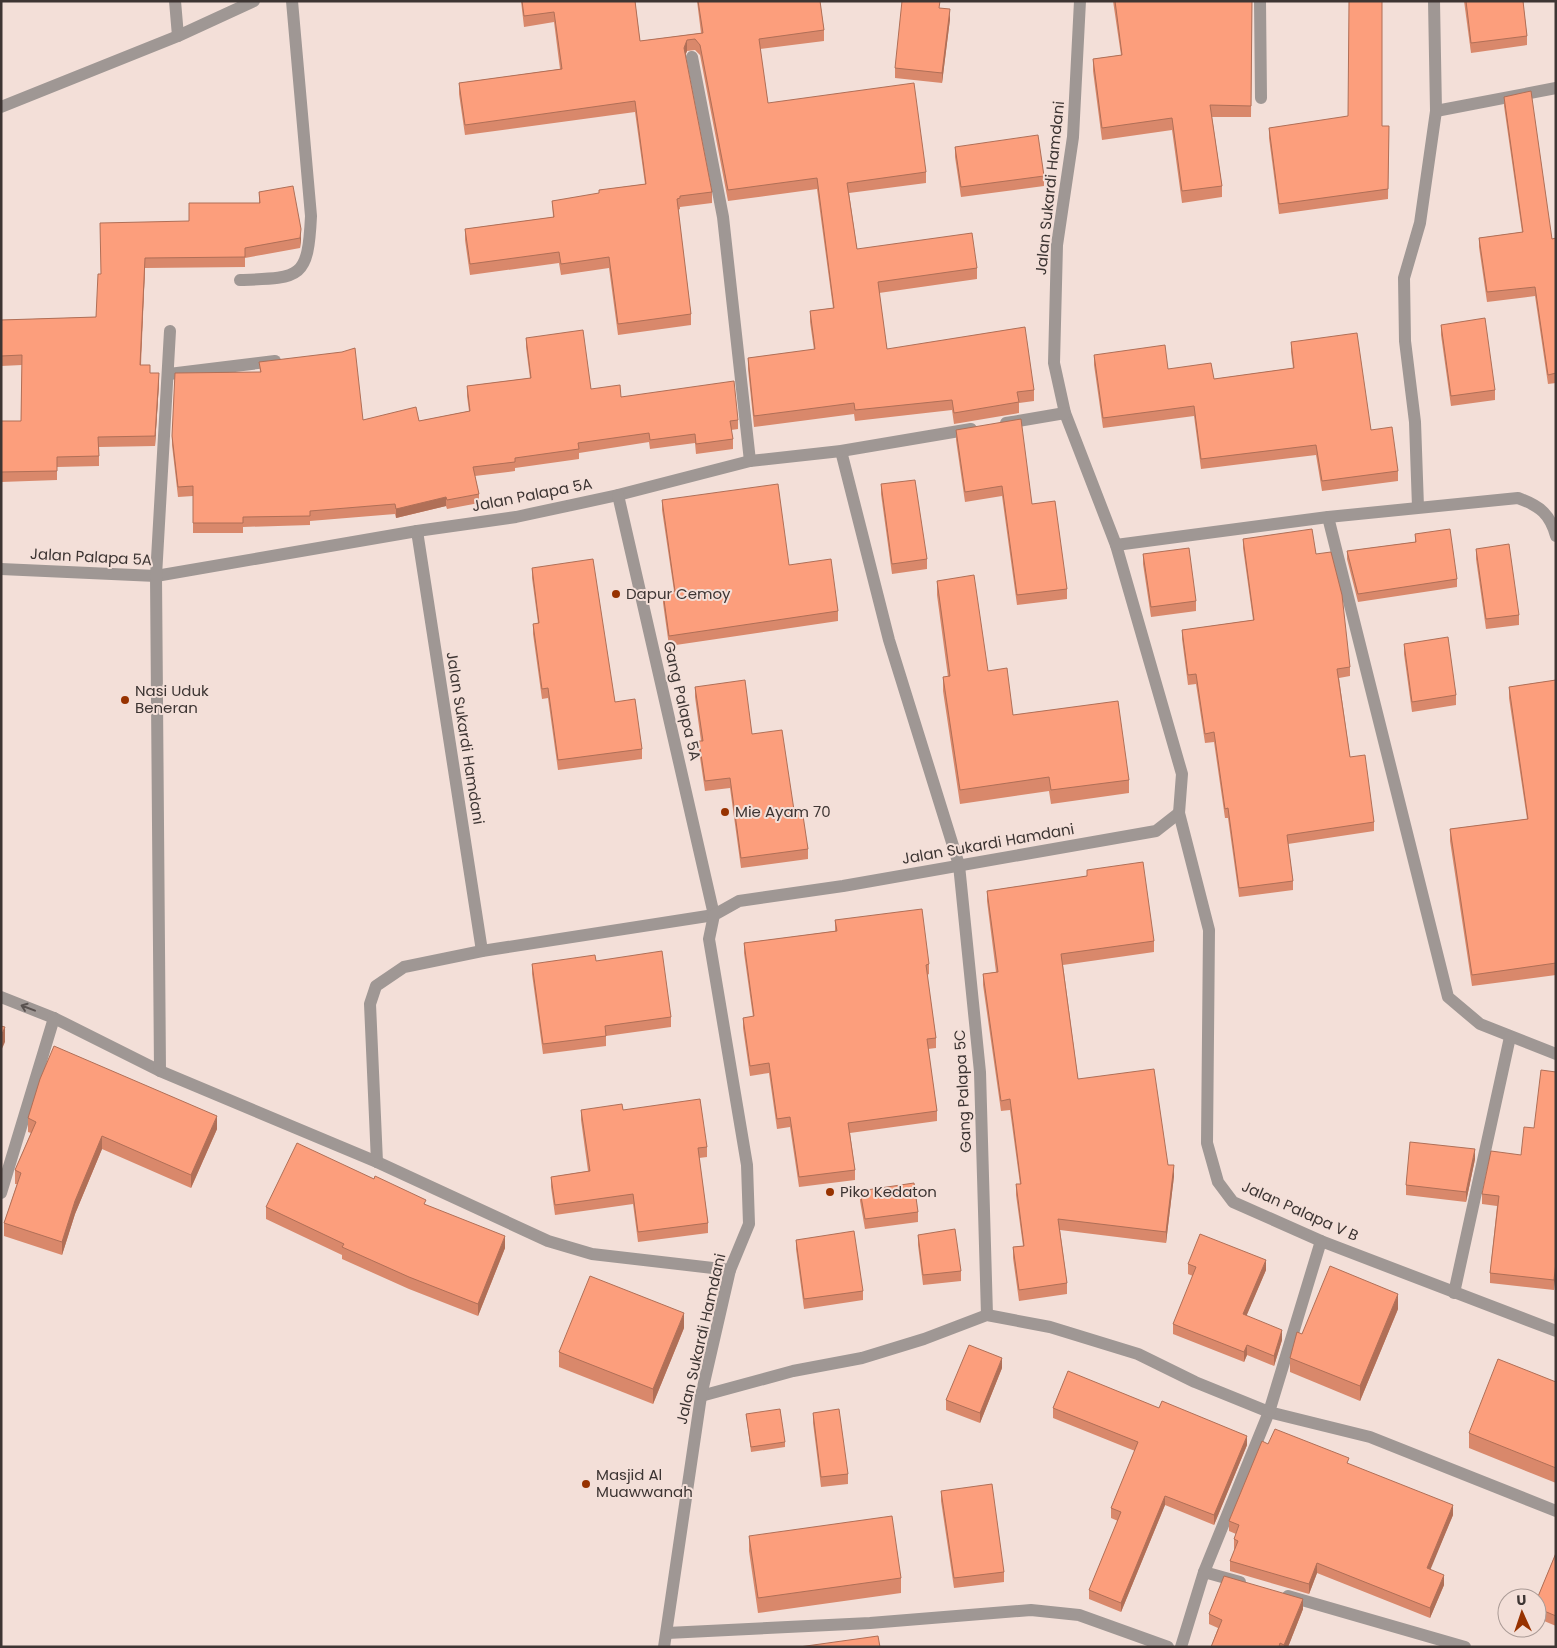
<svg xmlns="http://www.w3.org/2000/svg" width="1557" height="1648" font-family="Poppins,sans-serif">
  <rect width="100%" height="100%" fill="#f3dfd8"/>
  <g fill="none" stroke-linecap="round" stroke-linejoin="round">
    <!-- service -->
    <g stroke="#9f9794" stroke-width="12">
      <polyline points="1204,1572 1240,1582"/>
      <polyline points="1288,1596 1465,1647"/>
      <polyline points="1181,1647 1204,1572 1269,1412"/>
    </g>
    <!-- minor -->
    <g stroke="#9f9794" stroke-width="12">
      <polyline points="175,1 178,36"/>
      <polyline points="1080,1 1073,137 1057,245 1054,363 1065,413 1116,545 1182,774 1179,813 1209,930 1207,1143 1218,1182 1233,1202 1321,1241 1556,1331"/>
      <polyline points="1260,1 1261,98"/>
      <polyline points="692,57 723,217 750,461"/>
      <polyline points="1436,111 1556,88"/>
      <path d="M240 280C301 278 308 279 311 216L292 1"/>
      <polyline points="169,374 275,361"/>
      <polyline points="1006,423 1065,413"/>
      <polyline points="841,451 889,640 959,865 980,1072 987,1315"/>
      <polyline points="1418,507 1415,422 1405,341 1404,278 1420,223 1436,111 1434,1"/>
      <polyline points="1328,517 1448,997 1480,1024 1556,1054"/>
      <polyline points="417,531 482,951"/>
      <path d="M1116 545 1328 517 1518 498C1540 506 1550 514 1556 536"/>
      <polyline points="1,569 156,576 417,531 516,517 618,495 750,461 841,451 971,429"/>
      <polyline points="1,997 54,1018 160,1071 377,1162 548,1241 592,1254 730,1270"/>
      <polyline points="160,1071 156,576 170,331"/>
      <polyline points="377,1162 370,1004 376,986 404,967 482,951 714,915 618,495"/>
      <polyline points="1,1193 54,1018"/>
      <polyline points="1454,1293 1510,1037"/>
      <polyline points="701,1396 793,1371 862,1358 924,1339 987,1315 1050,1327 1138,1354 1195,1382 1269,1412 1370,1437 1556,1511"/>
      <polyline points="1269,1412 1321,1241"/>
      <polyline points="667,1633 870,1623 1031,1610 1079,1615 1168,1647"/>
      <polyline points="664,1647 701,1396 730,1270 749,1224 747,1165 709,939 714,915 739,901 843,886 1156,831 1179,813"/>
    </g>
    <!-- tertiary -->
    <polyline stroke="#9f9794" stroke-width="12" points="1,107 178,36 254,1"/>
  </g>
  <!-- wall -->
  <g fill="#d9886b">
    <polygon points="521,1 635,1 640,41 701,33 697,1 820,1 824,30 824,41 760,49 768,103 926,172 926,183 849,193 857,249 977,268 977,279 879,293 887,349 1034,390 1034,401 1019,403 1019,413 954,424 952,410 855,421 854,414 754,427 748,369 748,358 814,350 810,322 810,311 833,308 817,189 728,201 700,55 695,50 687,51 685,55 712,192 712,203 680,207 680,209 678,210 691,314 691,325 618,335 609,268 561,275 559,263 470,275 465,240 465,229 553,217 552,201 599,194 599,190 645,184 635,112 465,135 459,94 459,83 560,69 554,22 524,27"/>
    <polygon points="1113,1 1252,1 1251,117 1212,117 1222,186 1222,197 1182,203 1172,130 1102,140 1093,71 1093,59 1121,55"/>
    <polygon points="1464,1 1523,1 1527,36 1527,45 1471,53"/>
    <polygon points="940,8 950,19 942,83 895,78 895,68"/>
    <polygon points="1504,97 1552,239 1556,238 1556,383 1548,384 1535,296 1487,302 1479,247 1479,238 1522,232 1504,106"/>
    <polygon points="1389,126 1388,199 1279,214 1269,138 1269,128"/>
    <polygon points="955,147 1044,176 1044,186 961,197 955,157"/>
    <polygon points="259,192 301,239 300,248 245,258 245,267 145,268 141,365 150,373 159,383 155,446 99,447 99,466 57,467 57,480 1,482 1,421 21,421 22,365 1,366 1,320 96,317 101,274 189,221 259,203"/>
    <polygon points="1441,325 1495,390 1495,400 1451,406 1441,335"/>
    <polygon points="526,338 591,389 621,397 738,420 738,429 731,430 733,439 733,449 696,454 695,443 650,449 649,442 579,453 579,459 515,468 515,471 475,476 479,494 479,503 447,509 446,506 396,518 395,514 310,521 310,525 243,527 243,533 193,533 193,496 178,497 172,445 172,436 260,372 259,362 363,420 419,421 469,411 467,396 467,386 530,378 526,347"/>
    <polygon points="1291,342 1371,430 1398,471 1398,481 1322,491 1316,455 1201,469 1194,416 1103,428 1094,365 1094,355 1168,369 1214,379 1293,368 1291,352"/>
    <polygon points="956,430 1032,504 1067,589 1067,599 1017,605 1002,496 965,502 956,440"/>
    <polygon points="881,484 927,559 927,569 892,574 881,494"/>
    <polygon points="662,500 789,565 838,611 838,621 669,646 663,603 663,593 674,591 662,510"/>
    <polygon points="1415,534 1457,579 1457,587 1358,602 1347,559 1347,551 1415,542"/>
    <polygon points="1243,539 1316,554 1350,667 1350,676 1339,678 1350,757 1374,822 1374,831 1288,844 1293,881 1293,890 1239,897 1228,818 1225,818 1214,742 1205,743 1196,684 1188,685 1182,639 1182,630 1253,620 1243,548"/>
    <polygon points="1476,549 1519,615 1519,625 1486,629 1476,559"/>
    <polygon points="1143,554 1196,601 1196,611 1151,617 1143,564"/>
    <polygon points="532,568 615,702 642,749 642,759 558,770 548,698 542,699 533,634 533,624 538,623 532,578"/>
    <polygon points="937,581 988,671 1013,715 1129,780 1129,793 1051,804 1049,791 960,804 943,691 943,677 948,677 937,595"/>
    <polygon points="1404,644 1456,695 1456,705 1412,712 1404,654"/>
    <polygon points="1556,680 1556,975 1472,986 1450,841 1450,829 1527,819 1509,698 1509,687"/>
    <polygon points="695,687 752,734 794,810 808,849 808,859 741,868 730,788 705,791 699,751 699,741 701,741 695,697"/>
    <polygon points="1087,870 1154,941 1154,952 1063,965 1078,1079 1168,1165 1174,1176 1166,1243 1060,1230 1067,1283 1067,1294 1019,1301 1013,1258 1013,1247 1023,1246 1016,1195 1016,1184 1020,1184 1010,1110 1001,1111 983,985 983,974 996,972 987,901 987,891 1087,876"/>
    <polygon points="835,920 929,964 929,974 927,975 936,1038 936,1048 928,1049 937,1111 937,1121 850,1133 855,1170 855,1180 799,1187 790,1127 777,1129 769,1073 750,1076 743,1028 743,1018 753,1017 744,953 744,943 835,931"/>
    <polygon points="596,961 671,1017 671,1027 606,1036 606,1046 543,1054 532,974 532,964"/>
    <polygon points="1556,1072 1554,1290 1490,1283 1490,1273 1497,1206 1482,1204 1482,1194 1521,1155 1534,1128"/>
    <polygon points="581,1110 623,1110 707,1147 707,1157 699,1158 708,1223 708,1233 638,1242 633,1204 555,1215 551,1187 551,1177 588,1171 581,1120"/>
    <polygon points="28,1118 217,1129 191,1188 102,1149 75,1214 62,1255 4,1236 4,1223 17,1184 15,1184 15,1170 31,1133 28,1132"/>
    <polygon points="1475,1159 1466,1202 1406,1195 1406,1185"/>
    <polygon points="860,1191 918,1212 918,1222 865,1229 860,1201"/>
    <polygon points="426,1205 505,1248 478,1316 409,1289 342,1259 342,1255 266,1219 266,1207"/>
    <polygon points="918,1235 961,1271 961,1281 923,1285 918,1245"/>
    <polygon points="796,1240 863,1291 863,1300 804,1309 796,1249"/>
    <polygon points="1188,1264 1266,1270 1246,1316 1282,1340 1274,1366 1247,1355 1244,1362 1173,1334 1173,1324 1193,1276 1188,1274"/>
    <polygon points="1398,1309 1360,1401 1290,1372 1290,1358 1302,1334"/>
    <polygon points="684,1328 653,1404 559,1367 559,1352"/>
    <polygon points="1002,1368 980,1423 946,1410 946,1400"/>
    <polygon points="1556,1382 1556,1483 1469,1448 1469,1433"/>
    <polygon points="1053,1408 1247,1445 1214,1525 1165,1505 1121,1612 1089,1599 1089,1590 1118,1521 1111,1518 1111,1508 1135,1451 1053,1418"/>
    <polygon points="813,1413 848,1474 848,1484 821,1487 813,1423"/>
    <polygon points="746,1414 785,1442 785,1447 751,1452"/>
    <polygon points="1268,1444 1349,1464 1453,1515 1430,1569 1444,1585 1430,1618 1317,1573 1309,1594 1230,1571 1230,1561 1235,1550 1234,1549 1234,1539 1236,1534 1229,1531 1229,1521"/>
    <polygon points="941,1491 1004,1572 1004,1582 954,1588 941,1501"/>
    <polygon points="749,1536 901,1578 901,1593 758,1613 749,1551"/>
    <polygon points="1556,1553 1556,1626 1537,1618 1537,1599"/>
    <polygon points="1303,1609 1288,1647 1211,1647 1218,1628 1209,1624 1209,1614"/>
  </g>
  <!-- shaded-wall -->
  <g fill="#b06f57">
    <polygon points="950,9 950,19 942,83 942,73"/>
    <polygon points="687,40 687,51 684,59 684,48"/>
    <polygon points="301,229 301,239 300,248 300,238"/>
    <polygon points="145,258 145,268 140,375 140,365"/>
    <polygon points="159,373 159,383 155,446 155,436"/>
    <polygon points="446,497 446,506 396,518 396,509"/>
    <polygon points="5,1027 5,1042 1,1051 1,1036"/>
    <polygon points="217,1116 217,1129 191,1188 191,1175"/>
    <polygon points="102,1136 102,1149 75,1214 62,1255 62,1242 75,1201"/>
    <polygon points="1475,1149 1475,1159 1466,1202 1466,1192"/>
    <polygon points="1174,1165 1174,1176 1166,1243 1166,1232"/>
    <polygon points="505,1236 505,1248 478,1316 478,1304"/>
    <polygon points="1266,1260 1266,1270 1243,1324 1243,1314"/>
    <polygon points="1556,1262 1556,1272 1554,1290 1554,1280"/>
    <polygon points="1398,1294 1398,1309 1360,1401 1360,1386"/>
    <polygon points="684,1313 684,1328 653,1404 653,1389"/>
    <polygon points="1282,1330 1282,1340 1274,1366 1274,1356"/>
    <polygon points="1247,1345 1247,1355 1244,1362 1244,1352"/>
    <polygon points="1002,1358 1002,1368 980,1423 980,1413"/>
    <polygon points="1247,1436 1247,1445 1214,1525 1214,1515"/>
    <polygon points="1165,1496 1165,1505 1121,1612 1121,1603"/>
    <polygon points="1453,1505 1453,1515 1427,1578 1427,1568"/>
    <polygon points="1317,1563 1317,1573 1309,1594 1309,1584"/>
    <polygon points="1444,1575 1444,1585 1430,1618 1430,1608"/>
    <polygon points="1303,1599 1303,1609 1288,1647 1284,1647 1284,1645"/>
  </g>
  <!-- building -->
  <g fill="#fc9e7c" stroke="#b06f57">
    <polygon points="522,1 635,1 640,41 703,33 698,1 820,1 824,30 759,39 768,103 914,83 926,172 847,183 857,249 972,233 977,268 878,282 887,349 1025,327 1034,390 1017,392 1019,402 954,413 952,400 855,410 854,403 754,416 748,358 815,349 810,311 834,308 817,178 728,190 700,45 695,39 687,40 684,48 712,192 680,196 680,198 677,199 691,314 618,324 609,257 561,264 559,252 470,264 465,229 554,217 552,201 599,193 599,190 646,184 635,101 465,125 459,83 562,69 554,12 524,16"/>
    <polygon points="902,1 940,1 939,8 950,9 942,73 895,68"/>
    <polygon points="1115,1 1252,1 1251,106 1210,105 1222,186 1182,191 1172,118 1102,128 1093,59 1122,55"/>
    <polygon points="1349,1 1382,1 1382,126 1389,126 1388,189 1279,204 1269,128 1348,116"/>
    <polygon points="1466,1 1523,1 1527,36 1471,43"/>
    <polygon points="1531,91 1552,239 1556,238 1556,373 1548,375 1535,287 1487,292 1479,238 1523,232 1504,97"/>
    <polygon points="1038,135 1044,176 961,187 955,147"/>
    <polygon points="293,186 301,229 300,238 245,248 245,257 145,258 140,365 150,365 150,373 159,373 155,436 98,437 99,456 57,457 57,471 1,472 1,421 21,421 22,355 1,356 1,320 96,317 98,274 101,274 100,223 189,221 189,203 260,203 259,192"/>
    <polygon points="1485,318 1495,390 1451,396 1441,325"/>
    <polygon points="583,330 591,389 620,385 621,397 734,381 738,420 730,421 733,439 696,444 695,434 650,440 649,433 578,443 579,449 515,458 515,462 473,467 479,494 447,500 446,497 396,509 395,504 310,511 310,516 243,517 243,523 193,523 193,486 178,487 172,436 175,373 261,372 259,362 342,352 355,348 363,420 416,407 419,421 470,411 467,386 531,378 526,338"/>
    <polygon points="1357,333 1371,430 1392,427 1398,471 1322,481 1316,445 1201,459 1194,406 1103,418 1094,355 1165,345 1168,369 1211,363 1214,379 1294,368 1291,342"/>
    <polygon points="1021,419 1032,504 1055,501 1067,589 1017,595 1002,486 965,492 956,430"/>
    <polygon points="915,480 927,559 892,564 881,484"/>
    <polygon points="778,484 789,565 831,559 838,611 669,636 663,593 675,591 662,500"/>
    <polygon points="1312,529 1316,554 1331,552 1342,595 1350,667 1337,669 1350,757 1365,755 1374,822 1287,835 1293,881 1239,888 1228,808 1225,809 1214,732 1205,734 1196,674 1188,675 1182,630 1254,620 1243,539"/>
    <polygon points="1450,529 1457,579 1358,594 1347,551 1416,542 1415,534"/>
    <polygon points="1509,544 1519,615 1486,619 1476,549"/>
    <polygon points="1189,548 1196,601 1151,607 1143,554"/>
    <polygon points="593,559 615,702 635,699 642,749 558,760 548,688 542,689 533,624 539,623 532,568"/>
    <polygon points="974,575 988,671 1007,668 1013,715 1118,701 1129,780 1051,790 1049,777 960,790 943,677 950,676 937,581"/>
    <polygon points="1448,637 1456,695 1412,702 1404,644"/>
    <polygon points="745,680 752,734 782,730 794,810 802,809 808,849 741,858 730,778 705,781 699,741 703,741 695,687"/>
    <polygon points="1556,680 1556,963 1472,975 1450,829 1528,819 1509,687"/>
    <polygon points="1143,862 1154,941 1061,954 1078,1079 1154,1069 1168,1165 1174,1165 1166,1232 1058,1219 1067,1283 1019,1290 1013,1247 1024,1246 1016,1184 1021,1184 1010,1099 1001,1101 983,974 998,972 987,891 1087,876 1087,870"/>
    <polygon points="922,909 929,964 926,965 936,1038 927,1039 937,1111 848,1123 855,1170 799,1177 790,1117 777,1119 769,1063 750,1066 743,1018 754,1016 744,943 837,931 835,920"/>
    <polygon points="662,951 671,1017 605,1026 606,1036 543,1044 532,964 595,955 596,961"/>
    <polygon points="1,1026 5,1027 1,1036"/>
    <polygon points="54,1046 217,1116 191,1175 102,1136 75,1201 62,1242 4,1223 21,1173 15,1170 36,1122 28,1118 40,1079"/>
    <polygon points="1541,1070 1556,1072 1556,1262 1554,1280 1490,1273 1499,1196 1482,1194 1491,1151 1521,1155 1524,1127 1534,1128"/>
    <polygon points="700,1099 707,1147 698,1148 708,1223 638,1232 633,1194 555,1205 551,1177 590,1171 581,1110 622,1104 623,1110"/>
    <polygon points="1410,1142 1475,1149 1466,1192 1406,1185"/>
    <polygon points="297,1143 374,1179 375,1176 426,1200 424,1204 505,1236 478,1304 409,1277 342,1247 344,1244 266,1207"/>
    <polygon points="914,1183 918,1212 865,1219 860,1191"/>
    <polygon points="955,1229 961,1271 923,1275 918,1235"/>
    <polygon points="854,1231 863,1291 804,1299 796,1240"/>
    <polygon points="1200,1234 1266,1260 1243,1314 1282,1330 1274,1356 1247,1345 1244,1352 1173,1324 1196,1267 1188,1264"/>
    <polygon points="1330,1266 1398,1294 1360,1386 1290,1358 1297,1332 1302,1334"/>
    <polygon points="590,1276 684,1313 653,1389 559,1352"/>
    <polygon points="969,1345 1002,1358 980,1413 946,1400"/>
    <polygon points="1498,1359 1556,1382 1556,1468 1469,1433"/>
    <polygon points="1068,1371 1159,1408 1162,1401 1247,1436 1214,1515 1165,1496 1121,1603 1089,1590 1121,1512 1111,1508 1138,1442 1053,1408"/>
    <polygon points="780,1409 785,1442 751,1447 746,1414"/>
    <polygon points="839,1409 848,1474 821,1477 813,1413"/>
    <polygon points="1275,1429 1349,1458 1347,1463 1453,1505 1427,1568 1444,1575 1430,1608 1317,1563 1309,1584 1230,1561 1238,1541 1234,1539 1239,1525 1229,1521 1262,1441 1268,1444"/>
    <polygon points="992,1484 1004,1572 954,1578 941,1491"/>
    <polygon points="892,1516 901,1578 758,1598 749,1536"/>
    <polygon points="1556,1553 1556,1616 1537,1608 1537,1599"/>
    <polygon points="1224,1576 1303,1599 1284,1645 1280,1643 1279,1647 1211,1647 1222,1620 1209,1614"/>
    <polygon points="878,1636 880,1647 799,1647"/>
  </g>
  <!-- one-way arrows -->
  <defs><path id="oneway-shaft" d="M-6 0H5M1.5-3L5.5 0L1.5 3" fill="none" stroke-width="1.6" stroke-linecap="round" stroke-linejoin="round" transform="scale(1.25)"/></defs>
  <use stroke="#5a5250" href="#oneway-shaft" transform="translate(28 1008) rotate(-159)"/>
  <!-- markers -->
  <g fill="#973200" stroke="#f3dfd8" stroke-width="2">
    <circle cx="616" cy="594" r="5"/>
    <circle cx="125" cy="700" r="5"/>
    <circle cx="725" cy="812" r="5"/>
    <circle cx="830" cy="1192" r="5"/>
    <circle cx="586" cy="1484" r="5"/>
  </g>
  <g text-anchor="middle" stroke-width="4" stroke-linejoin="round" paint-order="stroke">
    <!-- street labels -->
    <g font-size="15" fill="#3d3533" stroke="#f3dfd8">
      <text transform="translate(1050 188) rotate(-84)" y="5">Jalan Sukardi Hamdani</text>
      <text transform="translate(532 495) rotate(-11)" y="5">Jalan Palapa 5A</text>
      <text transform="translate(91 557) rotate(3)" y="5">Jalan Palapa 5A</text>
      <text transform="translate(682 701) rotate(77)" y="5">Gang Palapa 5A</text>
      <text transform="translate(465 738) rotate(81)" y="5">Jalan Sukardi Hamdani</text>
      <text transform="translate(988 844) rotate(-10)" y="5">Jalan Sukardi Hamdani</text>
      <text transform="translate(963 1091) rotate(-93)" y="5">Gang Palapa 5C</text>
      <text transform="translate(1300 1211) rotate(24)" y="5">Jalan Palapa V B</text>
      <text transform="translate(701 1339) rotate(-77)" y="5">Jalan Sukardi Hamdani</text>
    </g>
    <!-- poi labels -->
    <g font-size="15" fill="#3d3533" stroke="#f3dfd8" text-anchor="start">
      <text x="626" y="599">Dapur Cemoy</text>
      <text x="135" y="696">Nasi Uduk<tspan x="135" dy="17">Beneran</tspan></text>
      <text x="735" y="817">Mie Ayam 70</text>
      <text x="840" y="1197">Piko Kedaton</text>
      <text x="596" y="1480">Masjid Al<tspan x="596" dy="17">Muawwanah</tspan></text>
    </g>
  </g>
  <!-- border -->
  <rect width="1557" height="1648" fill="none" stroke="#3d3533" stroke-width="5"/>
  <!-- north arrow -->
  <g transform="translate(1522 1613) rotate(357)"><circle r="24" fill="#f3dfd8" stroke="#aa9b96"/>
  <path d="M0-4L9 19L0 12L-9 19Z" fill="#973200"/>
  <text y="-8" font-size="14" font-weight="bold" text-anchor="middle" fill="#3d3533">U</text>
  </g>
</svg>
